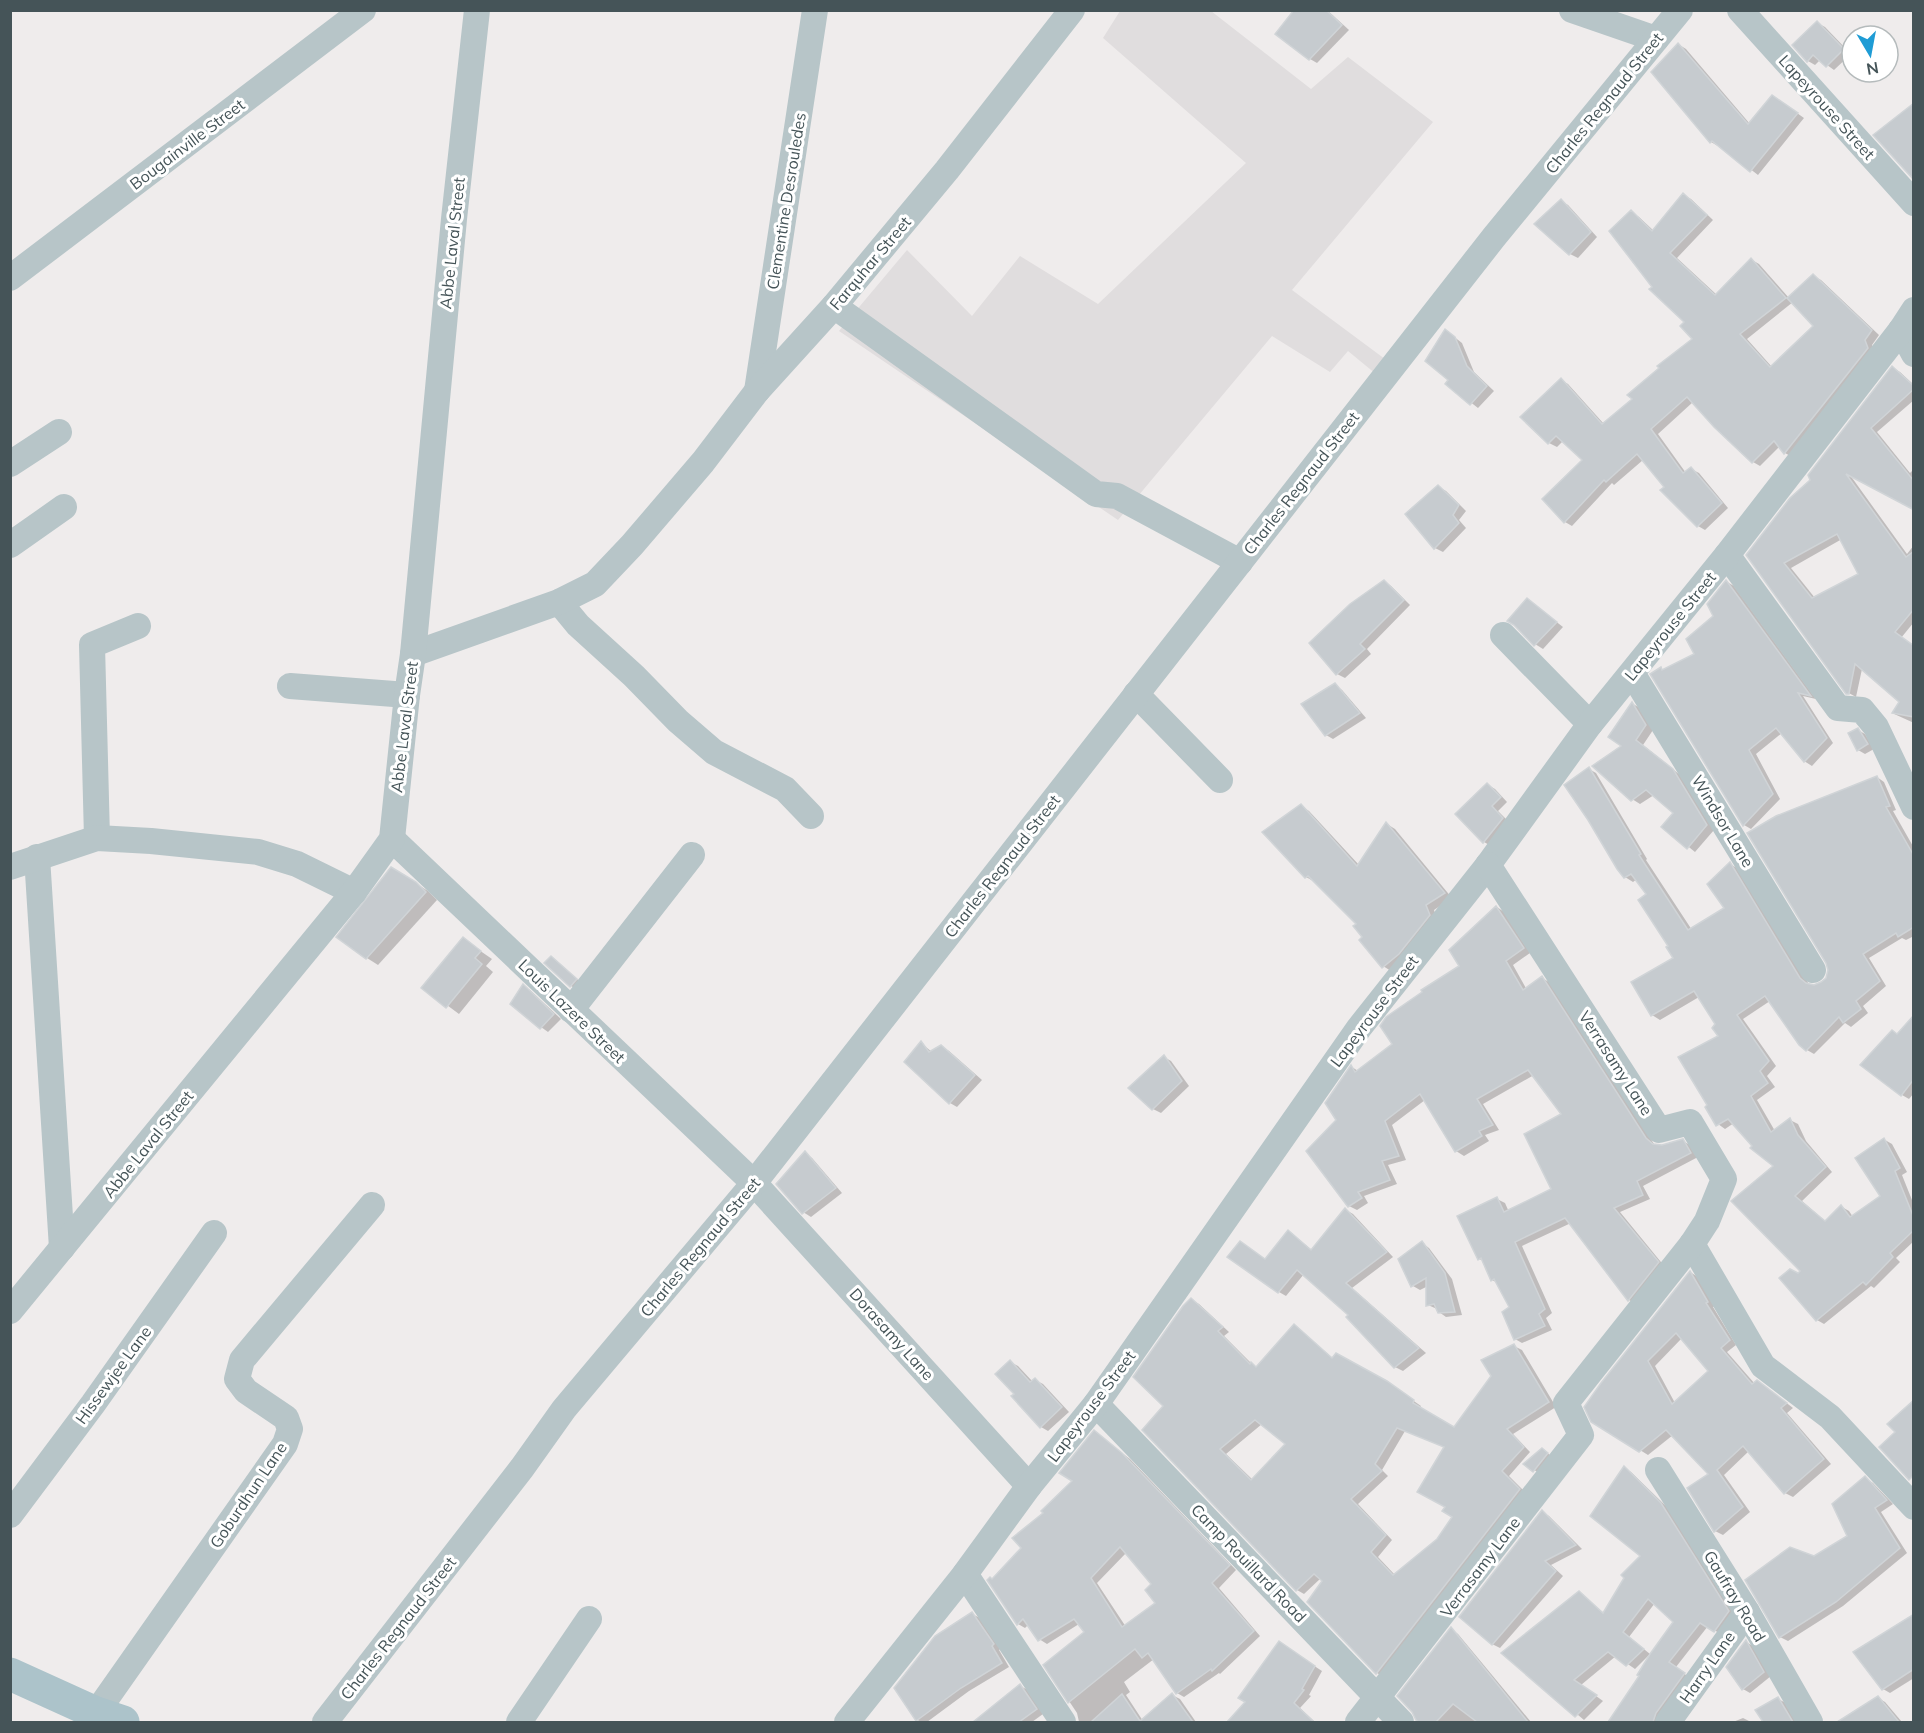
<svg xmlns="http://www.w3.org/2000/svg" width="1924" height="1733" font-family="Mulish,sans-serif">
  <rect width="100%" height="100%" fill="#efecec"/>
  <!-- education -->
  <polygon fill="#e0ddde" points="1120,11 1211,11 1311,89 1348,57 1433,122 1292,290 1393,365 1382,379 1348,351 1330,372 1272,336 1118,520 839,331 907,250 972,316 1020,256 1098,304 1246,163 1103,38"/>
  <!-- shadow -->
  <g fill="#0003" fill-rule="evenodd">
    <polygon points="1296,10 1327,10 1349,30 1317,63 1310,59"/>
    <polygon points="1817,23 1825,27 1851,54 1834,70 1820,60 1815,65 1808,61"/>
    <polygon points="1678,44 1686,49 1750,124 1780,101 1804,118 1758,175 1719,145 1718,146 1711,142"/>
    <path d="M1683 195 1691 199 1713 220 1677 258 1717 295 1752 260 1759 264 1789 298 1813 276 1821 280 1879 335 1872 345 1875 352 1792 457 1785 453 1780 446 1760 466 1753 462 1693 402 1658 434 1686 473 1691 469 1699 473 1728 508 1705 530 1698 526 1643 460 1614 485 1612 483 1572 526 1565 522 1584 460 1563 441 1557 447 1549 443 1523 417 1561 380 1568 384 1604 424 1634 399 1694 339 1687 323 1654 287 1631 212 1639 217 1654 231ZM1793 302 1816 326 1772 367 1747 339Z"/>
    <polygon points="1561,201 1568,205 1597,237 1578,258 1570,254"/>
    <polygon points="1453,336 1462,343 1474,372 1494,391 1478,408 1447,384 1450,380"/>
    <path d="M1893 368 1900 372 1914 385V400L1877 432 1910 473 1914 469V509L1850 475 1907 554 1914 545V622L1901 638 1914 647V723L1892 713 1901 702 1862 669 1856 697 1847 692 1748 555 1812 480ZM1842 539 1860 575 1815 598 1791 568Z"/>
    <polygon points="1438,487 1446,491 1466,511 1459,520 1466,528 1443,552 1435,548 1407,515"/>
    <polygon points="1384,581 1391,586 1410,605 1367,649 1371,654 1345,678 1337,674"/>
    <polygon points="1727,582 1734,586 1816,699 1803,696 1833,743 1812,766 1804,761 1782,733 1756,754 1780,799 1751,829 1744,825 1661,669 1664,671 1697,655 1715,616"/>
    <polygon points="1528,600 1563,627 1543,649 1535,644"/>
    <polygon points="1335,685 1342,690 1366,718 1333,739 1326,735"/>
    <polygon points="1633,704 1640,708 1653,730 1643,745 1680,775 1714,830 1695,852 1664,827 1675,813 1654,795 1640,804 1632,799"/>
    <polygon points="1858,730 1865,734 1874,749 1865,754 1858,750"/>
    <polygon points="1589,769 1596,773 1647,859 1646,860 1692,930 1726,908 1730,864 1737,868 1810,986 1821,984 1827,978 1877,777 1884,782 1896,810 1893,811 1914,848 1914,936 1906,940 1902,938 1869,958 1886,986 1863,1006 1868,1013 1851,1027 1845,1023 1814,1054 1807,1050 1770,1001 1743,1019 1776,1066 1767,1076 1775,1087 1757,1100 1775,1131 1790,1120 1798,1124 1806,1141 1832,1172 1802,1201 1826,1222 1842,1207 1849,1211 1853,1217 1882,1196 1885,1140 1892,1144 1907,1172 1902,1175 1914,1205 1914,1241 1896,1258 1900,1262 1874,1288 1871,1286 1824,1324 1817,1320 1798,1275 1802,1270 1775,1166 1734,1123 1725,1129 1718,1124 1720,1037 1717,1025 1699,997 1660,1020 1652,1015 1675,958 1648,894 1637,879 1633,882 1625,877 1618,868"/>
    <polygon points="1488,785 1495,789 1507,802 1498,811 1510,823 1491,846 1484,842"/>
    <polygon points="1301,806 1309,811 1359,865 1387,824 1395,829 1452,898 1434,910 1437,920 1391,971 1383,966 1358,924 1315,882 1306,877"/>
    <polygon points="403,875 428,891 437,900 378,965 367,958"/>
    <polygon points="1497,907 1504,912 1530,953 1513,965 1527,990 1542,978 1549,982 1654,1144 1662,1146 1683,1141 1690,1145 1698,1157 1643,1186 1650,1199 1620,1212 1665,1267 1636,1304 1629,1300 1571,1223 1522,1246 1552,1313 1546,1318 1552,1330 1522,1343 1515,1339 1511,1307 1498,1283 1492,1280 1484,1261 1479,1259 1497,1199 1505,1203 1509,1212 1553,1190 1564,1115 1534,1075 1483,1104 1499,1130 1485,1135 1489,1141 1464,1156 1456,1151 1425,1100 1392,1125 1406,1160 1388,1165 1397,1184 1364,1196 1368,1203 1357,1210 1349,1206 1338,1120 1352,1067 1358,1071 1394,1045 1462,966"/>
    <polygon points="463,939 492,959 486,966 493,972 459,1014 424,988"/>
    <polygon points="551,958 583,984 578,990 571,986"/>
    <polygon points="523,986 530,990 561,1019 548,1032 541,1027"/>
    <polygon points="1914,1018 1914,1093 1909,1099 1902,1095 1898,1036"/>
    <polygon points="921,1043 932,1052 941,1046 949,1051 982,1080 957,1107 950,1103"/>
    <polygon points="1164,1057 1171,1061 1189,1086 1161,1113 1153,1109"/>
    <polygon points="805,1153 812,1158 842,1193 811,1217 803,1212"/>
    <polygon points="1346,1210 1353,1214 1393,1257 1352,1288 1426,1353 1403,1371 1395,1367 1350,1315 1304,1274 1286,1296 1279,1292 1266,1260 1289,1232 1312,1250"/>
    <polygon points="1422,1243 1429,1248 1452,1279 1462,1315 1446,1317 1439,1312 1437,1309 1428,1305 1428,1286 1420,1290 1413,1286"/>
    <path d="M1690 1272 1698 1277 1715 1306 1713 1307 1736 1345 1727 1352 1755 1384 1765 1386 1793 1408 1787 1413 1831 1464 1793 1497 1785 1493 1749 1451 1724 1475 1750 1512 1723 1535 1715 1531 1710 1475 1673 1435 1648 1455 1593 1421ZM1682 1338 1710 1371 1675 1403 1655 1366Z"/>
    <path d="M1191 1300 1199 1304 1229 1332 1224 1336 1252 1364 1257 1368 1294 1326 1334 1359 1395 1388 1421 1406 1420 1408 1454 1428 1514 1346 1522 1350 1556 1407 1513 1434 1530 1452 1509 1476 1527 1494 1384 1677 1377 1673 1309 1602 1324 1581 1321 1578 1304 1594 1297 1590 1165 1405ZM1262 1424 1287 1444 1253 1480 1226 1454ZM1405 1431 1446 1447 1447 1507 1454 1517 1438 1540 1395 1575 1378 1557 1392 1540 1358 1504 1388 1476 1382 1470Z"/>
    <polygon points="1010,1362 1018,1366 1033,1382 1035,1380 1043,1384 1069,1412 1048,1431 1041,1427 1016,1394"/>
    <path d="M1094 1432 1130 1459 1236 1570 1219 1588 1260 1636 1220 1674 1219 1673 1184 1697 1177 1693 1154 1659 1124 1682 1130 1692 1126 1695 1143 1721 1172 1695 1180 1699 1196 1722H1079L1077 1713 1045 1665 1086 1632 1079 1624 1047 1644 1039 1639 1029 1624 1025 1628 1018 1624 993 1580 1023 1549 1046 1514 1075 1481ZM1127 1552 1153 1584 1157 1603 1126 1627 1097 1583Z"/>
    <polygon points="1542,1450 1555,1458 1542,1475 1525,1464"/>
    <polygon points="1624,1468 1631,1472 1669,1509 1736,1616 1722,1635 1708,1626 1676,1667 1691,1679 1661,1722 1611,1722 1675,1621 1655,1603 1629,1637 1650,1654 1635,1669 1616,1656 1581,1685 1603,1701 1584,1720 1504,1653 1579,1593 1605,1614 1643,1556"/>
    <polygon points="1865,1478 1873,1483 1893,1504 1881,1512 1907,1553 1843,1606 1788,1641 1780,1637 1814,1558 1849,1537"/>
    <polygon points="1542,1512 1549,1516 1582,1549 1551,1565 1563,1576 1500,1648 1492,1644"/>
    <polygon points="972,1614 980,1618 1000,1649 999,1650 1009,1667 969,1691 927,1722 922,1722 917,1720"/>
    <polygon points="1914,1614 1914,1678 1890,1693 1883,1689 1855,1653"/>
    <polygon points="1451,1629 1458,1634 1531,1722 1420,1722 1417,1720"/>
    <polygon points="1746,1642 1753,1646 1771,1676 1750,1693 1743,1689"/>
    <polygon points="1287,1648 1322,1671 1309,1695 1311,1696 1300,1708 1315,1722 1229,1722 1247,1702"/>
    <polygon points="1020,1686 1028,1690 1043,1714 1032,1722 975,1722"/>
    <polygon points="1878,1698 1885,1702 1902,1722 1840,1722"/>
    <polygon points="1778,1699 1786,1703 1797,1722 1765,1722 1757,1710"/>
    <polygon points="1743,1718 1751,1722 1733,1722"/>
  </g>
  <!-- building -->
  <g fill="#c6cbcf" stroke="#d0d4d7" stroke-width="1.5" fill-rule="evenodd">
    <polygon points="1294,10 1326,10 1342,25 1309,60 1275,34"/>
    <polygon points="1817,21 1844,49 1826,67 1813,55 1807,62 1792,45"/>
    <polygon points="1678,43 1748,124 1772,95 1798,113 1750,172 1712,141 1710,143 1651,72"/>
    <polygon points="1914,103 1914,180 1873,135"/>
    <polygon points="1683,193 1707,215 1670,253 1715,295 1751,258 1786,298 1740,334 1770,367 1813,326 1787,298 1813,274 1872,330 1865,340 1868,348 1784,454 1774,441 1752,463 1714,427 1687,397 1651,429 1683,473 1691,467 1722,503 1697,527 1660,490 1664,487 1637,454 1606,482 1604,480 1564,523 1542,499 1582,460 1556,436 1548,444 1520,417 1561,378 1602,424 1632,399 1627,395 1659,368 1657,366 1692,339 1680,326 1684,322 1649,289 1652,287 1609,231 1631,210 1652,231"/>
    <polygon points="1561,199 1591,232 1569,255 1534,224"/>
    <polygon points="1445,329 1455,337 1467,366 1487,386 1470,405 1445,384 1448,380 1425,361"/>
    <path d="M1892 366 1914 386V389L1871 428 1914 481V510L1846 474 1906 557 1914 551V609L1895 632 1914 646V717L1892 713 1899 702 1855 664 1849 694H1846L1746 555 1790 498 1810 480 1808 475ZM1837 534 1858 574 1812 598 1784 563Z"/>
    <polygon points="1438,485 1459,505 1453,515 1459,523 1434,549 1405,514"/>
    <polygon points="1384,580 1404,600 1360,644 1365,649 1336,675 1309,643 1350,604"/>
    <polygon points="1726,580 1811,696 1798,693 1827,738 1804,762 1776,728 1749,750 1773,794 1743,826 1650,674 1661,667 1662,670 1694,654 1686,639 1713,616 1707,604"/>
    <polygon points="1527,598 1557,622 1534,646 1514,625 1507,621"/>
    <polygon points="1335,683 1360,713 1325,736 1301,704"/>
    <polygon points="1632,702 1646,725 1636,740 1673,769 1707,825 1687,849 1661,827 1673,813 1646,790 1631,801 1592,766 1621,746 1608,737"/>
    <polygon points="1858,728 1868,744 1857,751 1848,733"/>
    <polygon points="1589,767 1641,854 1639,855 1688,930 1724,908 1707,884 1730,862 1800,978 1806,983 1814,985 1821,982 1826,978 1828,970 1826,963 1747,833 1776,816 1877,776 1890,806 1886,807 1914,856 1914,927 1898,937 1896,933 1863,954 1880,981 1856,1001 1861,1009 1843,1023 1839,1017 1806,1051 1799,1045 1765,996 1737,1015 1769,1061 1760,1071 1768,1083 1751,1096 1771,1132 1790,1118 1798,1135 1826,1167 1795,1196 1825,1221 1841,1205 1850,1217 1880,1196 1855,1158 1884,1138 1900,1168 1895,1171 1914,1218 1914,1230 1890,1253 1893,1257 1866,1285 1863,1282 1816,1321 1779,1278 1790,1269 1798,1273 1800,1271 1731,1201 1773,1166 1750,1148 1752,1146 1728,1119 1716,1126 1705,1107 1707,1105 1678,1057 1718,1036 1712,1028 1715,1024 1694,991 1651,1016 1631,982 1673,958 1666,947 1668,946 1638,900 1646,894 1631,874 1624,878 1617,869 1588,820 1564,785"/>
    <polygon points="1487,783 1501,797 1492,806 1503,818 1483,843 1455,814"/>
    <polygon points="1301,804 1357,866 1386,822 1445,893 1426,905 1430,915 1399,954 1382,968 1359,940 1362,937 1353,926 1356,924 1308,876 1305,878 1262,832"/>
    <polygon points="391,867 416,882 426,892 366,959 336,937"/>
    <polygon points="1496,906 1524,948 1506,961 1523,990 1542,976 1646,1138 1653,1144 1662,1145 1683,1139 1691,1153 1637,1181 1643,1195 1614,1208 1659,1262 1628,1301 1565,1218 1515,1242 1545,1309 1539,1314 1545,1326 1514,1340 1502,1312 1509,1307 1494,1279 1491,1281 1481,1258 1478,1260 1457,1216 1497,1197 1504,1212 1551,1189 1524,1134 1561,1114 1528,1070 1477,1099 1493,1125 1479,1131 1482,1136 1455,1152 1420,1094 1385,1121 1399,1156 1382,1161 1390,1180 1358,1192 1362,1198 1348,1207 1306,1151 1336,1120 1325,1103 1351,1065 1355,1072 1392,1044 1380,1026 1386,1017 1422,992 1421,990 1459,966 1449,950"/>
    <polygon points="463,937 481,951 475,958 482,964 446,1008 421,988"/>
    <polygon points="551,956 577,979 570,987 544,963"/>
    <polygon points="523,984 554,1014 540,1029 510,1004"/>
    <polygon points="1914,1015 1914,1079 1901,1096 1860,1065 1892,1030 1897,1034"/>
    <polygon points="921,1041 929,1052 941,1045 975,1075 949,1104 904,1062"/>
    <polygon points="1164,1055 1182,1081 1152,1110 1128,1088"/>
    <polygon points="805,1151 836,1188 802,1214 776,1184"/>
    <polygon points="1345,1208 1387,1252 1346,1283 1419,1348 1394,1368 1346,1317 1348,1315 1297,1270 1278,1293 1227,1257 1240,1241 1265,1259 1288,1230 1311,1250"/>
    <polygon points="1422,1241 1445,1273 1455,1312 1438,1313 1434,1304 1426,1306 1426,1278 1411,1287 1398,1259"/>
    <path d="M1690 1271 1708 1302 1706 1303 1730 1340 1721 1348 1752 1384 1757 1380 1787 1403 1781 1408 1824 1459 1784 1494 1743 1446 1717 1470 1743 1507 1714 1532 1687 1488 1708 1474 1666 1430 1639 1452 1591 1422 1584 1407 1601 1383ZM1676 1333 1708 1371 1672 1404 1648 1361Z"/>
    <path d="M1191 1298 1223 1327 1218 1331 1250 1364 1251 1362 1256 1367 1294 1324 1332 1358 1336 1353 1387 1381 1414 1400 1413 1403 1454 1427 1491 1376 1481 1360 1514 1344 1549 1402 1507 1429 1524 1447 1502 1471 1520 1489 1376 1674 1307 1602 1322 1581 1314 1574 1296 1591 1142 1430 1163 1406 1133 1377 1183 1306ZM1255 1420 1285 1444 1251 1480 1220 1449ZM1397 1428 1444 1447 1417 1492 1445 1507 1442 1511 1452 1517 1437 1539 1393 1575 1371 1552 1386 1535 1351 1499 1382 1471 1375 1464Z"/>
    <polygon points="1010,1360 1030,1382 1035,1378 1062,1407 1040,1428 1011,1396 1014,1394 995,1374"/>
    <polygon points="1914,1400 1914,1475 1909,1480 1879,1447 1895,1432 1887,1424"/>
    <path d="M1094 1430 1122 1453 1230 1565 1212 1583 1254 1631 1212 1671 1211 1669 1176 1694 1148 1653 1142 1658 1135 1649 1068 1703 1043 1665 1084 1632 1074 1619 1038 1641 1023 1619 1017 1625 987 1580 990 1577 992 1579 1021 1548 1012 1538 1043 1513 1041 1511 1072 1481 1059 1473ZM1120 1547 1151 1584 1145 1590 1155 1603 1122 1627 1091 1578Z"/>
    <polygon points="1542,1448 1548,1453 1533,1472 1523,1464"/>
    <polygon points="1624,1466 1661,1503 1729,1611 1714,1632 1700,1623 1669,1662 1685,1673 1656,1713 1653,1722 1608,1722 1639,1676 1637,1675 1650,1654 1673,1622 1648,1599 1623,1632 1644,1649 1626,1666 1608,1652 1574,1680 1597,1695 1575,1717 1501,1653 1579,1591 1603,1613 1624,1578 1621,1575 1640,1556 1590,1516"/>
    <polygon points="1865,1476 1887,1500 1875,1508 1900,1548 1836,1602 1779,1638 1745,1580 1790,1547 1814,1556 1847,1536 1832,1504"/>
    <polygon points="1542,1510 1576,1545 1545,1561 1556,1571 1492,1645 1459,1617"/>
    <polygon points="972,1612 994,1644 992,1646 1002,1663 961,1688 916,1721 894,1688 935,1636"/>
    <polygon points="1914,1614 1914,1669 1882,1690 1853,1652"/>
    <polygon points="1451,1627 1528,1722 1477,1722 1453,1704 1436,1722 1418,1722 1416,1720 1412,1712 1397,1696"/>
    <polygon points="1746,1640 1764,1672 1742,1690 1726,1667"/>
    <polygon points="1279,1641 1315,1666 1302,1689 1304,1690 1294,1703 1314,1722 1227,1722 1245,1702 1238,1698"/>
    <polygon points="1020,1684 1037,1709 1019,1722 973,1722"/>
    <polygon points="1172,1693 1193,1722 1091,1722 1122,1694 1140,1721"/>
    <polygon points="1878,1696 1899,1722 1837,1722"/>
    <polygon points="1778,1697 1793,1722 1763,1722 1755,1710"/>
  </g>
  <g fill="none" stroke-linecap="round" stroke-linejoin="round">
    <!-- street -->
    <g stroke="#b7c5c8" stroke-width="26">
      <polyline points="1572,10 1656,39"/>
      <polyline points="1740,10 1914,203"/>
      <polyline points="10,278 363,10"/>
      <polyline points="834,306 1096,494 1117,496 1240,562"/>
      <polyline points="1901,330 1914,354"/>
      <polyline points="757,391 815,10"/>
      <polyline points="10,464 59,432"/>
      <polyline points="10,545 64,507"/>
      <polyline points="1727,555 1838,708 1862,710 1876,727 1914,807"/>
      <polyline points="559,602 578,625 634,676 678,721 714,752 785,789 811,816"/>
      <polyline points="1503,635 1590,724"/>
      <polyline points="413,654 559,602 595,584 632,545 703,462 757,391 834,306 947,170 1072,10"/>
      <polyline points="1632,673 1813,970"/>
      <polyline points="290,686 407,695"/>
      <polyline points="1136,694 1220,780"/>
      <polyline points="97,838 92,645 138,626"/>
      <polyline points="392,839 754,1183 1029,1486"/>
      <polyline points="37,857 62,1248"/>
      <polyline points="10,867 97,838 151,841 258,852 297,864 354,892"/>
      <polyline points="571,1010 692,855"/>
      <polyline points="1692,1244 1763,1366 1830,1417 1914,1507"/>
      <polyline points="10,1311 354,892 392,839 407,695 413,654 454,219 477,10"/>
      <polyline points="1096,1404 1401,1722"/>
      <polyline points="1658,1470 1747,1612 1810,1722"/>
      <polyline points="10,1515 93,1404 214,1233"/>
      <polyline points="965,1574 1063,1722"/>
      <polyline points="96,1713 285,1444 290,1429 286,1418 246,1391 237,1379 242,1360 372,1205"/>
      <polyline points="325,1722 522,1468 564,1409 754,1183 1494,237 1680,10"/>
      <polyline points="519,1722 589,1619"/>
      <polyline points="847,1722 965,1574 1029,1486 1096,1404 1359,1028 1488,865 1590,724 1727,555 1901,330 1914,310"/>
      <polyline points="1358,1722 1581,1435 1566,1403 1692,1244 1707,1221 1724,1179 1690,1122 1659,1130 1488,865"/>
      <polyline points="1668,1722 1747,1612"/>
    </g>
    <!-- primary -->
    <polyline stroke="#acc3ca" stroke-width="33" points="10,1674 96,1713 123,1722"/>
  </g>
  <g text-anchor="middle" stroke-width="6" stroke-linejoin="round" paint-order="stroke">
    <!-- street labels -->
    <g font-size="16" fill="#455458" stroke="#fff">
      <text transform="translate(1604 103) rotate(-51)" y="6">Charles Regnaud Street</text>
      <text transform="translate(1827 107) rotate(48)" y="6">Lapeyrouse Street</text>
      <text transform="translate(187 144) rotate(-37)" y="6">Bougainville Street</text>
      <text transform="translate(786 201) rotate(-81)" y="6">Clementine Desrouledes</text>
      <text transform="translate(452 243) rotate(-84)" y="6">Abbe Laval Street</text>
      <text transform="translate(870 263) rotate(-50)" y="6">Farquhar Street</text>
      <text transform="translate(1301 483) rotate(-52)" y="6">Charles Regnaud Street</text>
      <text transform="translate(1670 626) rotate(-51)" y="6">Lapeyrouse Street</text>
      <text transform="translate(404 727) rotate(-83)" y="6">Abbe Laval Street</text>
      <text transform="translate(1723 821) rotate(59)" y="6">Windsor Lane</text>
      <text transform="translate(1002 866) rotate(-52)" y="6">Charles Regnaud Street</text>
      <text transform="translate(572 1011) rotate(44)" y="6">Louis Lazere Street</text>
      <text transform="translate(1374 1011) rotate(-53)" y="6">Lapeyrouse Street</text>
      <text transform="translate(1616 1063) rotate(57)" y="6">Verrasamy Lane</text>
      <text transform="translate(148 1144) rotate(-51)" y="6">Abbe Laval Street</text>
      <text transform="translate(700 1247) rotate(-50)" y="6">Charles Regnaud Street</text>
      <text transform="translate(892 1334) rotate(48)" y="6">Dorasamy Lane</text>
      <text transform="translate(113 1375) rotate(-54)" y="6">Hissewjee Lane</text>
      <text transform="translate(1091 1406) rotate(-53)" y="6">Lapeyrouse Street</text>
      <text transform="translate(248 1495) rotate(-56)" y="6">Goburdhun Lane</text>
      <text transform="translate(1249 1563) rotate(46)" y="6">Camp Rouillard Road</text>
      <text transform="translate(1480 1567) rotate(-53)" y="6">Verrasamy Lane</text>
      <text transform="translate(1735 1596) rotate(59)" y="6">Gaufray Road</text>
      <text transform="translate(398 1628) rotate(-52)" y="6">Charles Regnaud Street</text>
      <text transform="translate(1707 1667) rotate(-55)" y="6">Harry Lane</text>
    </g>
  </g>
  <!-- border -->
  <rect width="1924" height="1733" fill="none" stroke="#455458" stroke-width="24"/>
  <!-- north arrow -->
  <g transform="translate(1870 54) rotate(170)"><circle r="28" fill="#ffffff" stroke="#b5bbbc" stroke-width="1.5"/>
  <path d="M0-4.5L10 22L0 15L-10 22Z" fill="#1f9cd5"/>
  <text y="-9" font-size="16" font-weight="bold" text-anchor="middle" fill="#455458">N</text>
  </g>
</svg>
